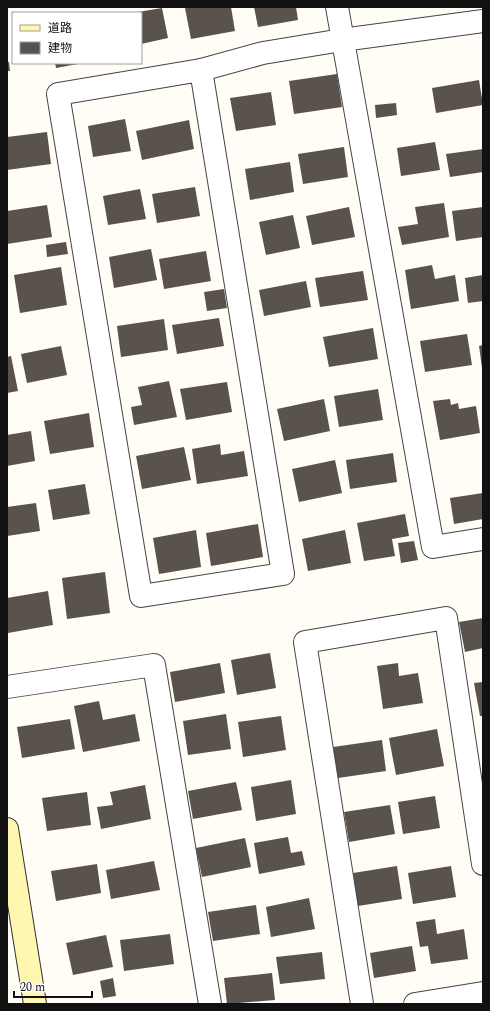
<svg xmlns="http://www.w3.org/2000/svg" width="490" height="1011" font-family="Spectral,'Noto Sans JP',serif">
  <rect width="100%" height="100%" fill="#fffdf5"/>
  <!-- building -->
  <g fill="#5a524d">
    <polygon points="231,7 235,31 191,39 185,8"/>
    <polygon points="254,7 296,7 298,20 258,27"/>
    <polygon points="162,8 168,38 141,44 141,13 138,12"/>
    <polygon points="7,62 9,62 10,71 7,71"/>
    <polygon points="55,63 78,63 78,64 56,68"/>
    <polygon points="337,74 342,107 294,114 289,81"/>
    <polygon points="479,80 483,105 436,113 432,88"/>
    <polygon points="271,92 276,125 236,131 230,98"/>
    <polygon points="396,103 397,115 376,118 375,105"/>
    <polygon points="125,119 131,151 93,157 88,126"/>
    <polygon points="189,120 194,149 142,160 136,131"/>
    <polygon points="47,132 51,164 7,170 7,137"/>
    <polygon points="435,142 440,170 401,176 397,148"/>
    <polygon points="344,147 348,177 303,184 298,154"/>
    <polygon points="483,149 483,172 450,177 446,154"/>
    <polygon points="290,162 294,192 250,200 245,169"/>
    <polygon points="195,187 200,216 157,223 152,194"/>
    <polygon points="140,189 146,219 108,225 103,196"/>
    <polygon points="444,203 449,237 402,245 398,227 418,224 415,207"/>
    <polygon points="47,205 52,237 7,244 7,211"/>
    <polygon points="349,207 355,237 312,245 306,216"/>
    <polygon points="483,207 483,237 456,241 452,211"/>
    <polygon points="293,215 300,248 266,255 259,222"/>
    <polygon points="66,242 68,254 47,257 46,245"/>
    <polygon points="151,249 157,280 114,288 109,257"/>
    <polygon points="206,251 211,281 164,289 159,259"/>
    <polygon points="432,265 435,279 455,275 459,301 411,309 405,270"/>
    <polygon points="61,267 67,305 20,313 14,275"/>
    <polygon points="363,271 368,300 320,307 315,278"/>
    <polygon points="483,275 483,301 468,303 465,278"/>
    <polygon points="306,281 311,307 264,316 259,290"/>
    <polygon points="224,289 227,308 207,311 204,292"/>
    <polygon points="219,318 224,346 177,354 172,325"/>
    <polygon points="164,319 168,350 121,357 117,326"/>
    <polygon points="373,328 378,359 329,367 323,337"/>
    <polygon points="467,334 472,365 425,372 420,341"/>
    <polygon points="483,345 483,368 482,368 479,346"/>
    <polygon points="61,346 67,375 27,383 21,354"/>
    <polygon points="11,356 18,391 7,393 7,357"/>
    <polygon points="169,381 177,417 134,425 131,407 142,405 138,387"/>
    <polygon points="227,382 232,412 186,420 180,389"/>
    <polygon points="378,389 383,420 339,427 334,396"/>
    <polygon points="324,399 330,431 284,441 277,409"/>
    <polygon points="450,399 451,405 458,403 459,409 476,406 480,433 440,440 433,401"/>
    <polygon points="89,413 94,447 50,454 44,421"/>
    <polygon points="31,431 35,461 7,466 7,435"/>
    <polygon points="220,444 221,455 244,451 248,476 197,484 192,449"/>
    <polygon points="184,447 191,480 142,489 136,456"/>
    <polygon points="393,453 397,482 350,489 346,460"/>
    <polygon points="335,460 342,493 299,502 292,469"/>
    <polygon points="85,484 90,514 53,520 48,490"/>
    <polygon points="483,493 483,519 454,524 450,498"/>
    <polygon points="36,503 40,531 7,536 7,507"/>
    <polygon points="405,514 409,536 392,539 395,556 364,561 357,523"/>
    <polygon points="258,524 263,557 211,566 206,533"/>
    <polygon points="196,530 201,567 159,574 153,538"/>
    <polygon points="345,530 351,563 308,571 302,539"/>
    <polygon points="414,541 418,560 401,563 398,543"/>
    <polygon points="105,572 110,613 67,619 62,578"/>
    <polygon points="48,591 53,625 8,633 7,598"/>
    <polygon points="483,618 483,648 465,652 459,622"/>
    <polygon points="270,653 276,688 237,695 231,660"/>
    <polygon points="220,663 225,693 175,702 170,672"/>
    <polygon points="398,663 399,676 418,673 423,703 383,709 377,666"/>
    <polygon points="483,682 483,716 480,716 474,683"/>
    <polygon points="99,701 103,720 135,714 140,741 83,752 74,706"/>
    <polygon points="226,714 231,749 188,755 183,721"/>
    <polygon points="281,716 286,750 243,757 238,722"/>
    <polygon points="70,719 75,749 22,758 17,727"/>
    <polygon points="437,729 444,766 396,775 389,738"/>
    <polygon points="382,740 386,771 338,778 333,747"/>
    <polygon points="291,780 296,814 256,821 251,787"/>
    <polygon points="236,782 242,810 193,819 188,791"/>
    <polygon points="145,785 151,819 101,829 97,807 113,805 110,792"/>
    <polygon points="87,792 91,825 47,831 42,798"/>
    <polygon points="435,796 440,828 403,834 398,802"/>
    <polygon points="390,805 395,834 349,842 344,812"/>
    <polygon points="288,837 291,853 302,851 305,865 259,874 254,843"/>
    <polygon points="245,838 251,867 202,877 196,848"/>
    <polygon points="154,861 160,890 111,899 106,870"/>
    <polygon points="97,864 101,893 56,901 51,871"/>
    <polygon points="397,866 402,899 358,906 353,873"/>
    <polygon points="451,866 456,897 413,904 408,873"/>
    <polygon points="309,898 315,929 271,937 266,907"/>
    <polygon points="256,905 260,934 213,941 208,912"/>
    <polygon points="435,919 437,934 464,929 468,959 431,964 428,946 420,947 416,922"/>
    <polygon points="170,934 174,964 124,971 120,940"/>
    <polygon points="106,935 113,967 73,975 66,943"/>
    <polygon points="412,946 416,971 374,978 370,953"/>
    <polygon points="322,952 325,979 280,984 276,957"/>
    <polygon points="272,973 275,1000 227,1004 224,978"/>
    <polygon points="113,978 116,996 103,998 100,981"/>
  </g>
  <g fill="none" stroke-linecap="round" stroke-linejoin="round">
    <defs>
      <g id="street">
        <polyline points="337,7 433,547 483,539"/>
        <polygon points="201,70 283,574 141,596 58,94"/>
        <polyline points="201,70 263,53 342,40 483,21"/>
        <polyline points="7,687 154,665 210,1004"/>
        <polyline points="362,1004 305,642 446,618 483,864"/>
        <polyline points="415,1004 483,993"/>
      </g>
      <polyline id="secondary" points="7,829 35,1004"/>
    </defs>
    <!-- street casing -->
    <use href="#street" stroke="#444" stroke-width="24"/>
    <!-- secondary casing -->
    <use href="#secondary" stroke="#333" stroke-width="24"/>
    <!-- street -->
    <use href="#street" stroke="#fff" stroke-width="22"/>
    <!-- secondary -->
    <use href="#secondary" stroke="#fff6b0" stroke-width="22"/>
  </g>
  <!-- border -->
  <rect width="490" height="1011" fill="none" stroke="#111111" stroke-width="16"/>
  <!-- legend -->
  <rect x="12" y="12" width="130" height="52" fill="#ffffff" stroke="#a0a0a0"/>
  <rect x="20" y="25" width="20" height="6" fill="#fff6b0" stroke="#a0a0a0"/>
  <text x="48" y="32" font-size="12" fill="#111111">道路</text>
  <rect x="20" y="42" width="20" height="12" fill="#5a524d" stroke="#a0a0a0"/>
  <text x="48" y="52" font-size="12" fill="#111111">建物</text>
  <!-- scale -->
  <path d="M14 991v6h78v-6" fill="none" stroke="#111111" stroke-width="2"/>
  <text x="20" y="991" font-size="12" fill="#111111" stroke="#ffffff" stroke-width="3" paint-order="stroke">20 m</text>
</svg>
